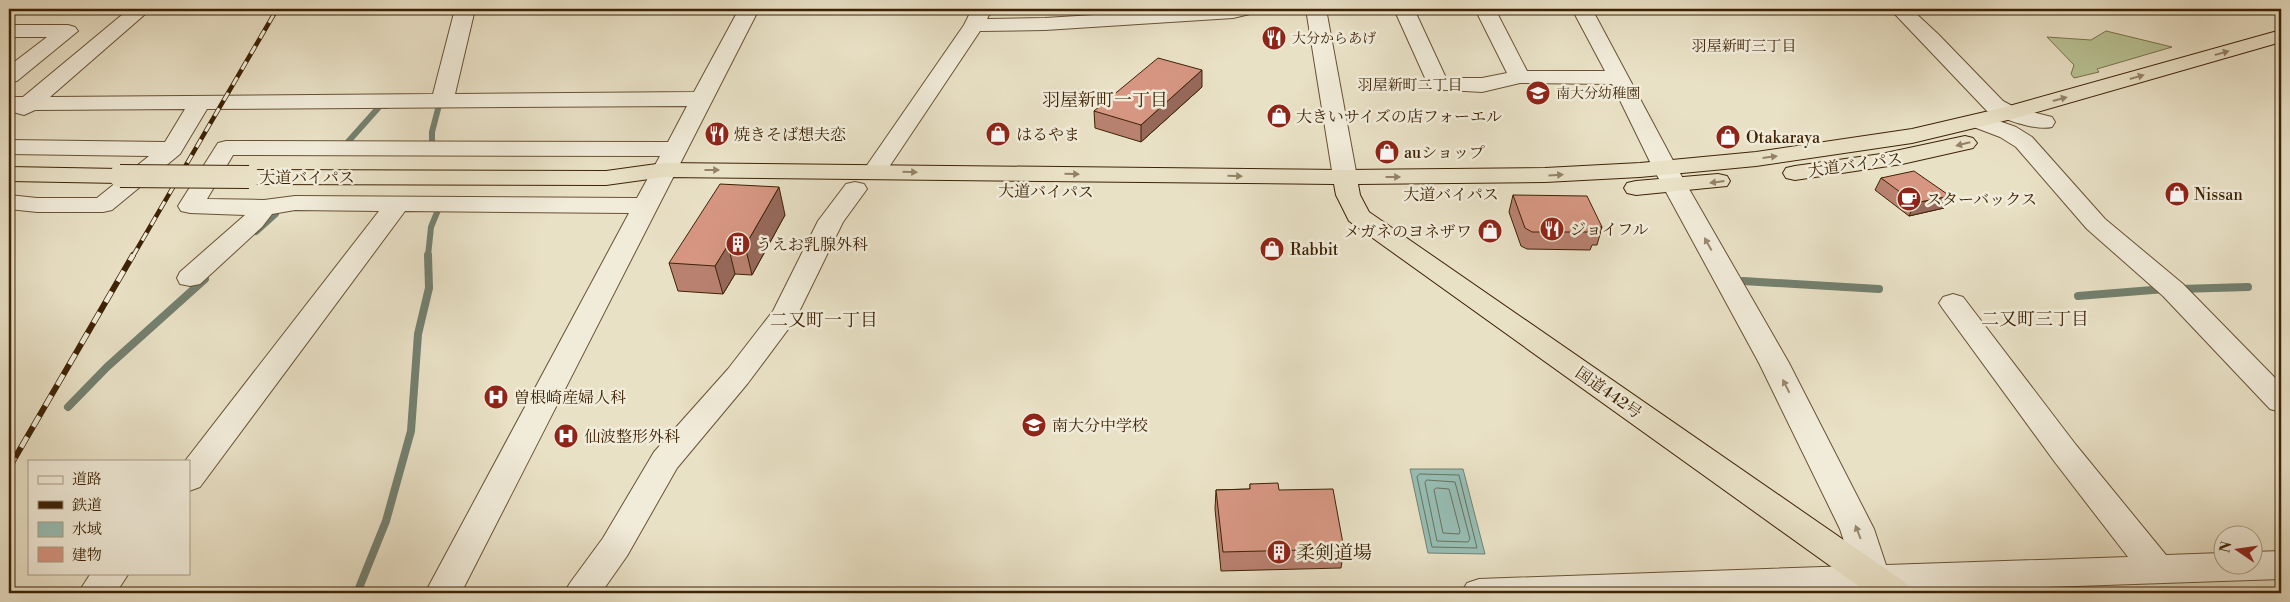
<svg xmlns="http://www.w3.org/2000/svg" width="2290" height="602" font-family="'Libre Bodoni','Noto Serif JP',serif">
  <rect width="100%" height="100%" fill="#e9e1c6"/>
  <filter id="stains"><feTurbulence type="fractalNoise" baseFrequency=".004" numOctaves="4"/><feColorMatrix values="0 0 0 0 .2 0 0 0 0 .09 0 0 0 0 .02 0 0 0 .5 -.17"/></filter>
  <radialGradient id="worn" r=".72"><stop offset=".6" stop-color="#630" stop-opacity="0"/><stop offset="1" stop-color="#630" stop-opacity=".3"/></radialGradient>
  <!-- green -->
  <polygon fill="#b8c294" stroke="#7b724c" points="2106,31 2172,47 2097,69 2099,72 2074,78 2071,74 2074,65 2047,37 2091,40"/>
  <!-- water -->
  <polygon fill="#97beb5" stroke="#73806f" points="1410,469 1463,469 1485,554 1428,553"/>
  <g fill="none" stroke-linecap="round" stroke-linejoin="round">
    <!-- shore -->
    <g stroke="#6a705d" stroke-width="1">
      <polygon points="1420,474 1459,475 1477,548 1432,547 1417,477"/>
      <polygon points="1427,480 1455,482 1470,539 1468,542 1437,541 1425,483"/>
      <polygon points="1437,488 1449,489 1460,531 1459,534 1443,533 1434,490"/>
    </g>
    <!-- stream-far1 -->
    <g stroke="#73806f" stroke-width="6">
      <polyline points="432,143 432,132 439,105"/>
      <polyline points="346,144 380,106 387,106"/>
      <polyline points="256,232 276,214"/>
      <polyline points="428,256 431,227 438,210"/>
    </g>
    <!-- stream -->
    <g stroke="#73806f" stroke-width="8">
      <polyline points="1743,281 1879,289"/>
      <polyline points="2179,289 2248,287"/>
      <polyline points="2078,296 2165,289"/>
      <polyline points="68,407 107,367 205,279"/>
      <polyline points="2069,592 2071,593"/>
      <polyline points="357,593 386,521 411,431 418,334 429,288 428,255"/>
    </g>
    <defs>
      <g id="minor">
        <path d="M129 9H151L50 97 433 94 455 9H475L455 94 694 92 739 9H759L461 593H425L629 213 405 211 200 487 189 491V461H185L379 211 295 210 272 214 262 227 200 284 190 286 180 284 177 278 180 272 245 215 190 213 181 211 178 206 218 143 226 141 668 142 687 106 207 109 180 154 112 210 103 212H37L9 209V195L37 198H97L149 156 9 154V140L165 142 185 109 35 110 24 115 9 111V97H23ZM233 155 660 156 637 198 295 196 264 200 207 199Z"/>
        <polygon points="972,9 992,9 987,19 1045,18 1191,9 1257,9 1254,13 1233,18 1045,30 980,31 883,176 875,178 867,176 863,171 964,25"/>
        <polygon points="1306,9 1326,9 1357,177 1354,182 1345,184 1336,182 1333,177"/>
        <polygon points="1394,9 1414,9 1446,78 1482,78 1507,73 1475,9 1495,9 1527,71 1605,71 1572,9 1592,9 1677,168 1789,363 1874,529 1886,565 2128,557 2054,461 1943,309 1939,303 1943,297 1953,294 1963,297 2076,445 2166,555 2222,553 2222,564 2252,564 2252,552 2281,551 2281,579 1873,593 1461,593 1467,583 1479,579 1852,566 1840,529 1759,363 1653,168 1612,84 1520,83 1482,92 1430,89"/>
        <path d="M1890 9H1911L1938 34 2003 101 2016 108 2052 117 2055 122 2052 127C2035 131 2003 119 1987 111Z"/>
        <polygon points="9,25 68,25 75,27 78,31 17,81 9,82 9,66 47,37 9,37"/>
        <polygon points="1979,114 2016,127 2032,137 2105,219 2183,284 2281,384 2281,412 2270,409 2163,296 2087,229 2016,147 2000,137 1971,126 1968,121 1971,116"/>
        <polygon points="855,182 864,184 867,189 843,222 795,320 748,383 677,468 627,556 601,593 564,593 570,583 603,538 654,452 728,369 773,311 818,221 846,184"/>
        <polygon points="91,573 129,573 116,593 78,593"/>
      </g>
      <g id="highway">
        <polygon points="2281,30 2281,42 2016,118 1912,143 1756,166 1640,177 1545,182 1358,184 1360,195 1369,212 1906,583 1912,593 1868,593 1349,221 1336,195 1334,184 664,177 606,185 249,184 240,182 237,177 240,172 249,170 606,171 664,163 1345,170 1545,168 1640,163 1756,152 1912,129 2002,108"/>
        <polygon points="1965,136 1973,138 1977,143 1973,148 1902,164 1795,180 1786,178 1783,173 1786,168 1795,166 1881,154"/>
        <polygon points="9,167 120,169 129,171 132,176 129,181 120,183 9,181"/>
        <polygon points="1718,174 1727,176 1730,181 1727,186 1636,195 1627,193 1624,188 1627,183 1636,181"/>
      </g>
    </defs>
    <!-- minor casing -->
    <use href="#minor" stroke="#695235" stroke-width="2"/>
    <!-- highway casing -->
    <use href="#highway" stroke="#3e2305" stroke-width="2"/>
    <!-- minor -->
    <use href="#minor" fill="#f1ecda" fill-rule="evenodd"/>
    <!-- highway -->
    <use href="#highway" fill="#e9e1c6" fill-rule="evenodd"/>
    <defs>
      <polyline id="rail-far1" points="133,256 277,9"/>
      <polyline id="rail" points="9,468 133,255"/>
    </defs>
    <!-- rail-far1 casing -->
    <use href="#rail-far1" stroke="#3e2305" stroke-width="4.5"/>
    <!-- rail casing -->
    <use href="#rail" stroke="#3e2305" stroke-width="6"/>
    <!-- rail-far1 -->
    <use href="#rail-far1" stroke="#f1ecda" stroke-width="3" stroke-dasharray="9" stroke-linecap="butt"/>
    <!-- rail -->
    <use href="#rail" stroke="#f1ecda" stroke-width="4.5" stroke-dasharray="12" stroke-linecap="butt"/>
    <defs>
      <polyline id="highway-bridge" points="120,176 249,177"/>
    </defs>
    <!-- highway-bridge casing -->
    <use href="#highway-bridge" stroke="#3e2305" stroke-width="24" stroke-linecap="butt"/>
    <!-- highway-bridge -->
    <use href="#highway-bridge" stroke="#e9e1c6" stroke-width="22"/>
  </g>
  <!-- wall -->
  <g fill="#b88170" stroke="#3e2305">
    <polygon points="1202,87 1141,142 1095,128 1094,111"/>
    <polygon points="1881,178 1944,208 1909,216 1875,190"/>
    <polygon points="1513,195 1602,227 1597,245 1592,245 1590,250 1527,249 1521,246 1509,212"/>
    <polygon points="785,215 752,275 735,274 723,294 678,291 669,263"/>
    <polygon points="1250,484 1279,490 1344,549 1341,568 1221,571 1215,509 1216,490 1250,489"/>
  </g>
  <!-- shaded-wall -->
  <g fill="#96695b" stroke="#3e2305">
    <polygon points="1202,70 1202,87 1141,142 1141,125"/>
    <polygon points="779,187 785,215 752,275 745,246"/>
    <polygon points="1950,196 1944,208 1909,216 1915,203"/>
    <polygon points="728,245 735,274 723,294 715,266"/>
  </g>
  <!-- building -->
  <g fill="#d69682" stroke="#3e2305">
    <polygon points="1158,58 1202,70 1141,125 1094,111"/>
    <polygon points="1914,171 1950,196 1915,203 1881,178"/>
    <polygon points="720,184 779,187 745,246 728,245 715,266 669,263"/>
    <polygon points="1513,195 1587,196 1602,227 1595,227 1595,232 1532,232 1525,228"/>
    <polygon points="1278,483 1279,490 1333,489 1344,549 1223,552 1216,490 1250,489 1250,484"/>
  </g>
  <!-- one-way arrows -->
  <defs><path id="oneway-solid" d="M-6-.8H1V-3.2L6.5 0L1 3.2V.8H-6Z" transform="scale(1.25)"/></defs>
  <g fill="#948266">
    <use href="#oneway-solid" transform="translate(2222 53) rotate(-16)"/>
    <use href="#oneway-solid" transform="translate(2137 77) rotate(-16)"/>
    <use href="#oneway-solid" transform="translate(2060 99) rotate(-15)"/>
    <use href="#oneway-solid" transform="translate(1963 144) rotate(166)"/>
    <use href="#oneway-solid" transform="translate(1770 157) rotate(-7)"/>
    <use href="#oneway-solid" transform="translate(712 170)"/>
    <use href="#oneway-solid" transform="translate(910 172) rotate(1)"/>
    <use href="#oneway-solid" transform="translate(1072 174) rotate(1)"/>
    <use href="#oneway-solid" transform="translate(1556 175) rotate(-3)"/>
    <use href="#oneway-solid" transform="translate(1235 176) rotate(1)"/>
    <use href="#oneway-solid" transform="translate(1393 177)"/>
    <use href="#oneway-solid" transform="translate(1717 182) rotate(173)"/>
  </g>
  <g fill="#988870">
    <use href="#oneway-solid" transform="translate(1708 244) rotate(-119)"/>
    <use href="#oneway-solid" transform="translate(1786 386) rotate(-117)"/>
    <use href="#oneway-solid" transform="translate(1858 532) rotate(-111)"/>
  </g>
  <!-- icons -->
  <defs>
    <symbol id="restaurant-disc" viewBox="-11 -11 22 22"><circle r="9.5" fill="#8f2418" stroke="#f1ecda"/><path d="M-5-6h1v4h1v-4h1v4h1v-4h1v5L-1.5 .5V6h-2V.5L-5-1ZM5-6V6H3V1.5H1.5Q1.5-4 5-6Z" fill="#fff"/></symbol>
    <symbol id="school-disc" viewBox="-11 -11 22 22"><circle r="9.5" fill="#8f2418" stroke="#f1ecda"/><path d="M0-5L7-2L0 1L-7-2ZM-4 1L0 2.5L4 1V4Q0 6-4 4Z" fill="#fff"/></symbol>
    <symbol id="shop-disc" viewBox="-11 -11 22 22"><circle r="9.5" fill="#8f2418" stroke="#f1ecda"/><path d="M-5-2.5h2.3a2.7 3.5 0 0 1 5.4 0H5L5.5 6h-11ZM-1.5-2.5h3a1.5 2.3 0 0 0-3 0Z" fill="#fff"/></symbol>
    <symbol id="cafe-disc" viewBox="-11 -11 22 22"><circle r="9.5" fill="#8f2418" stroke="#f1ecda"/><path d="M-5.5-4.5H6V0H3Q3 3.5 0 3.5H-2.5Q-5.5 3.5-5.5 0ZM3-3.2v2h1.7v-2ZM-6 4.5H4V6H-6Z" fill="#fff"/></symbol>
    <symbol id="building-disc" viewBox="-11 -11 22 22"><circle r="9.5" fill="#8f2418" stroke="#f1ecda"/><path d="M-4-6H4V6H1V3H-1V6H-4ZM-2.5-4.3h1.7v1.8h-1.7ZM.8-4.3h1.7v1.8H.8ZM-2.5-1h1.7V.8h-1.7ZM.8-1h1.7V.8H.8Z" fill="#fff"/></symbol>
    <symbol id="hospital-disc" viewBox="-11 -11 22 22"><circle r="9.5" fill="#8f2418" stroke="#f1ecda"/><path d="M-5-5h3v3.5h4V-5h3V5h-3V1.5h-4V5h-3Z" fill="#fff"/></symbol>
  </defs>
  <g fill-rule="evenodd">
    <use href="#restaurant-disc" x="1260" y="24" width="28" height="28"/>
    <use href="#school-disc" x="1524" y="79" width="28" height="28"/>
    <use href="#shop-disc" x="1265" y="102" width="28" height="28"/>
    <use href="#restaurant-disc" x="703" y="120" width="28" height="28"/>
    <use href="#shop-disc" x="984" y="120" width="28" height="28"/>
    <use href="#shop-disc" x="1714" y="123" width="28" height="28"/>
    <use href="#shop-disc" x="1373" y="138" width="28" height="28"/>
    <use href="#shop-disc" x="2163" y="180" width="28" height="28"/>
    <use href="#cafe-disc" x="1895" y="185" width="28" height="28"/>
    <use href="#restaurant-disc" x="1538" y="215" width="28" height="28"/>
    <use href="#shop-disc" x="1476" y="217" width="28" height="28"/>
    <use href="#building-disc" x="724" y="230" width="28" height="28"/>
    <use href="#shop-disc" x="1258" y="235" width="28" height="28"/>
    <use href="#hospital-disc" x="482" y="383" width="28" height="28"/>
    <use href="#school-disc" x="1020" y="411" width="28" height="28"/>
    <use href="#hospital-disc" x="552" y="422" width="28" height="28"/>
    <use href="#building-disc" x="1265" y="538" width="28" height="28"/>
  </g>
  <g text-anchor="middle" stroke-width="5" stroke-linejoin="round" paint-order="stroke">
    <!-- far-poi labels -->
    <g font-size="14" fill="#3e2305" stroke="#f1ecda" text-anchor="start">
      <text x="1292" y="43">大分からあげ</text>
      <text x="1556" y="98">南大分幼稚園</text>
    </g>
    <!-- far-neighbourhood labels -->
    <g font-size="15" fill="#3e2305" stroke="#f1ecda">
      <text x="1744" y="51">羽屋新町三丁目</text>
      <text x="1410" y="90">羽屋新町二丁目</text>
    </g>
    <!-- poi labels -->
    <g font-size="16" fill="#3e2305" stroke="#f1ecda" text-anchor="start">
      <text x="1296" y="122">大きいサイズの店フォーエル</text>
      <text x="734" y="140">焼きそば想夫恋</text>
      <text x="1016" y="140">はるやま</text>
      <text x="1746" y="143">Otakaraya</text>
      <text x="1404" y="158">auショップ</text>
      <text x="2194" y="200">Nissan</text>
      <text x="1926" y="205">スターバックス</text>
      <text x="1570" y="235">ジョイフル</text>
      <text x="1472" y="237" text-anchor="end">メガネのヨネザワ</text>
      <text x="756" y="250">うえお乳腺外科</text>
      <text x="1290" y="255">Rabbit</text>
      <text x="514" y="403">曽根崎産婦人科</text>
      <text x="1052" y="431">南大分中学校</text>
      <text x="584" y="442">仙波整形外科</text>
    </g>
    <!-- street labels -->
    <g font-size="16" fill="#3e2305" stroke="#f1ecda">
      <text transform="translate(1855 164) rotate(-8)" y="6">大道バイパス</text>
      <text x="307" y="183">大道バイパス</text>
      <text transform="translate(1046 191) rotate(1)" y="6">大道バイパス</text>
      <text x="1451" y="200">大道バイパス</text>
      <text transform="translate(1609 392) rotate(35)" y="6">国道442号</text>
    </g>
    <!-- neighbourhood labels -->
    <g font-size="18" fill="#3e2305" stroke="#f1ecda">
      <text x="1105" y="106">羽屋新町一丁目</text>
      <text x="2035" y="325">二又町三丁目</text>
      <text x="824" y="326">二又町一丁目</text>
    </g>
    <!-- near-poi labels -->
    <g font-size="19" fill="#3e2305" stroke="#f1ecda" text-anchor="start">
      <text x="1296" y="559">柔剣道場</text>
    </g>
  </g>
  <!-- margin -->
  <rect width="2290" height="602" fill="none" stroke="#e9e1c6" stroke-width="30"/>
  <rect x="10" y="10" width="2270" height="582" fill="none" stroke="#3e2305" stroke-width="2.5"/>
  <rect x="15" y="15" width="2260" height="572" fill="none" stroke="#3e2305"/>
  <!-- legend -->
  <rect x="28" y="460" width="162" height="115" fill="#f1ecda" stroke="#a99c85"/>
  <rect x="38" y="476" width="25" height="8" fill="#f1ecda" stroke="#a99c85"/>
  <text x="72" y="484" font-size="15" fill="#3e2305">道路</text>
  <rect x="38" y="501" width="25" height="8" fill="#3e2305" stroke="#a99c85"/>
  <text x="72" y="510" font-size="15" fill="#3e2305">鉄道</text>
  <rect x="38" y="522" width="25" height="15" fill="#97beb5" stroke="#a99c85"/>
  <text x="72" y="534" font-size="15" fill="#3e2305">水域</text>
  <rect x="38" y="547" width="25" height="15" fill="#d69682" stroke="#a99c85"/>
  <text x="72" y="560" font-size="15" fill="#3e2305">建物</text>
  <!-- north arrow -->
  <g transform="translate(2238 550) rotate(283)"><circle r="24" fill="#f1ecda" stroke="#a99c85"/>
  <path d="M0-4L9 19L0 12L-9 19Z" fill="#8f2418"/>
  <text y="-8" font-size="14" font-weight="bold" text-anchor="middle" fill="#3e2305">N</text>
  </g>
  <rect width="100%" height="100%" filter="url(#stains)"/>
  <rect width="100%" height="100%" fill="url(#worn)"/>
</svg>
